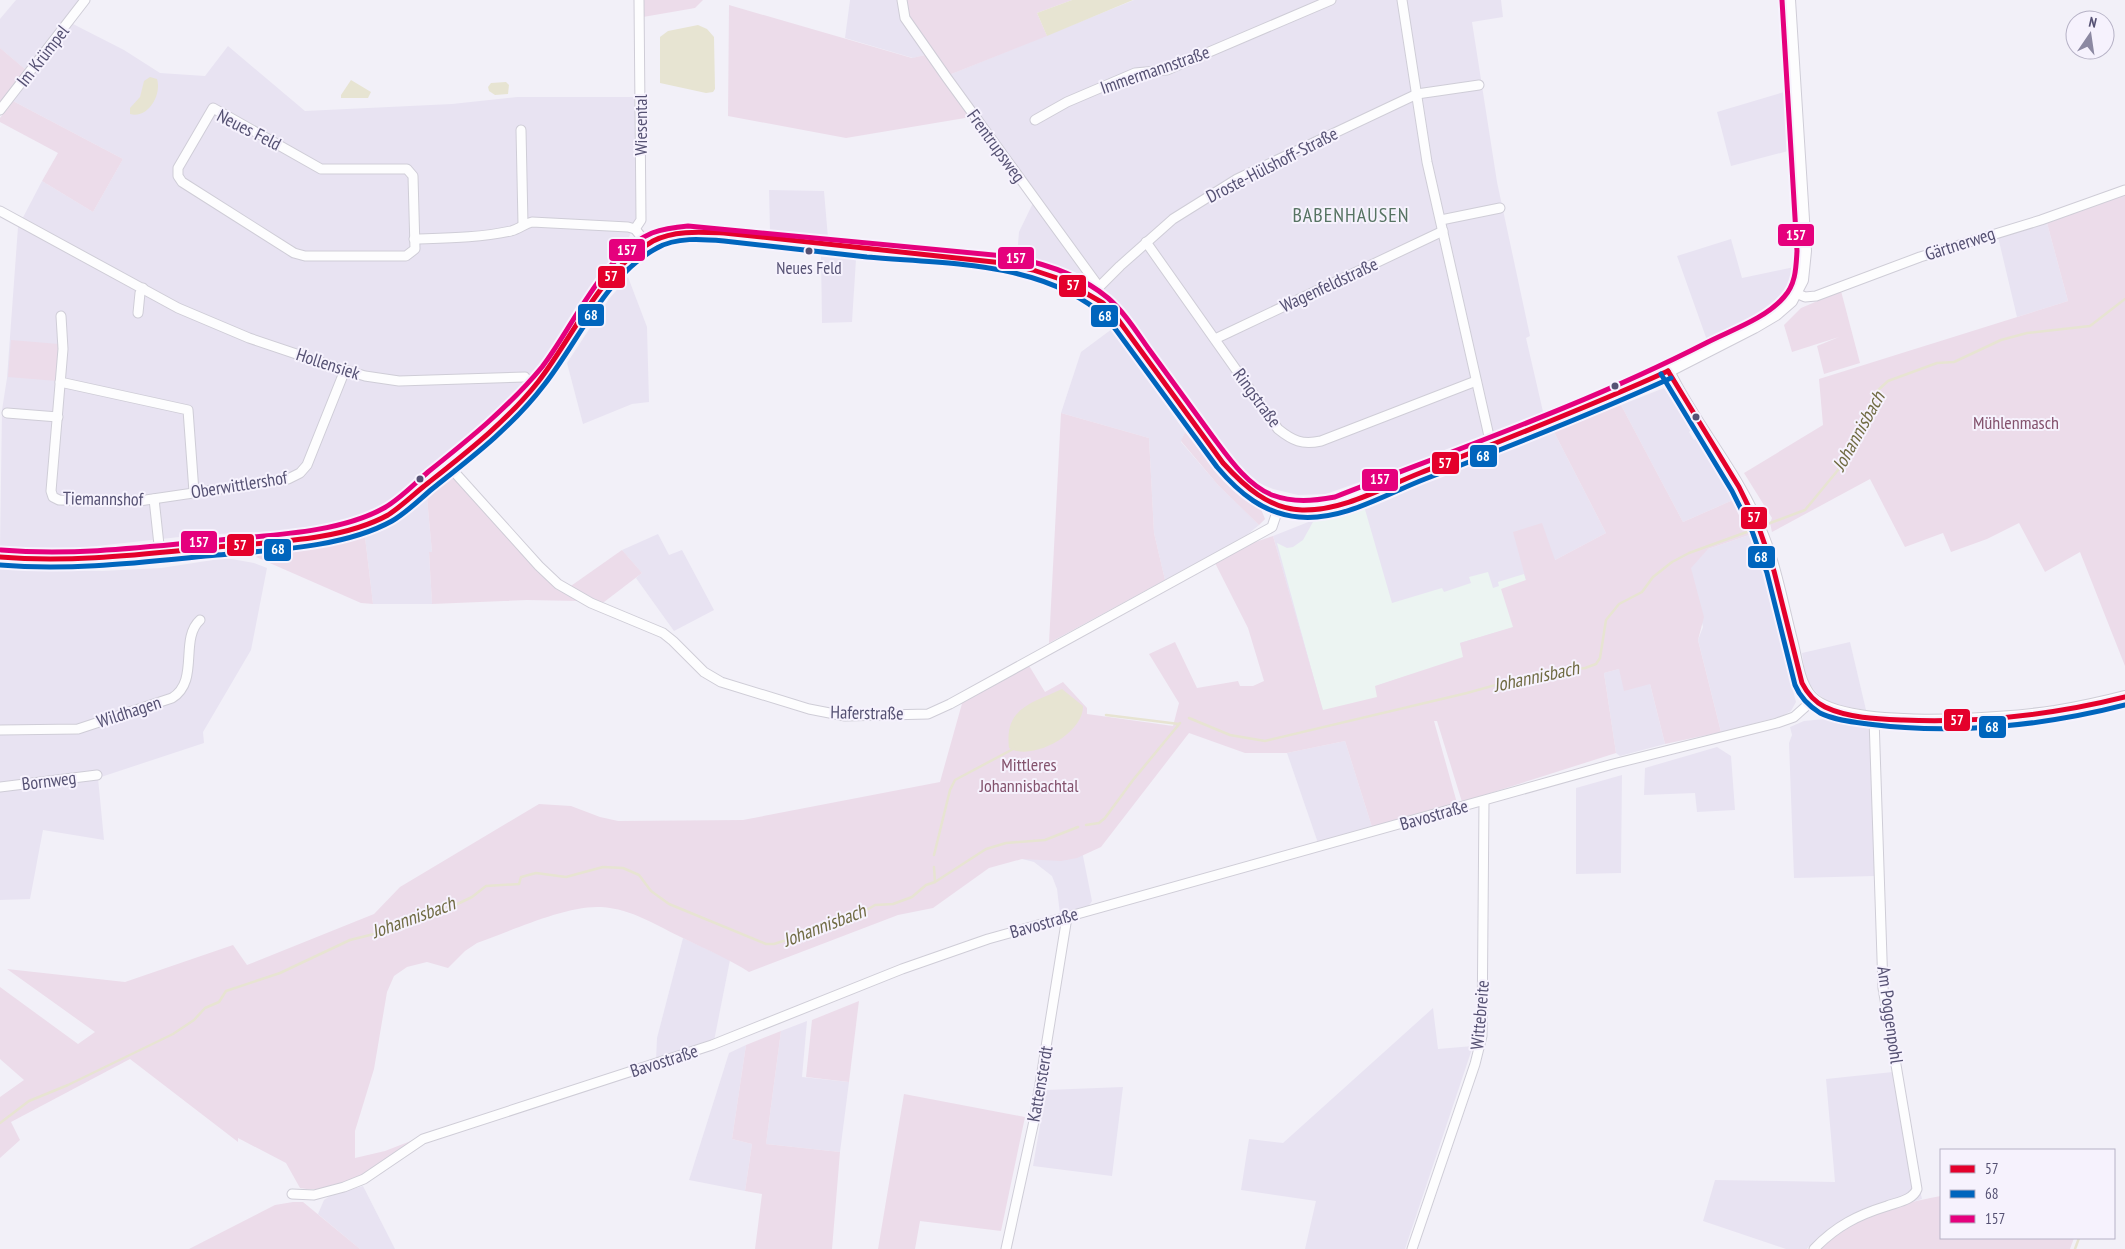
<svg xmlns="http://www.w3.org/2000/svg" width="2125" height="1249" font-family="'PT Sans Narrow',sans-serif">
  <rect width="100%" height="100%" fill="#f2f0f8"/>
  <!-- residential -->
  <g fill="#e8e3f2">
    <polygon points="16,0 79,0 26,70 0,48 0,19"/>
    <polygon points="850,0 899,0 925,55 913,58 845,38"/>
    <polygon points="1134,0 1501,0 1503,17 1472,22 1497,182 1530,336 1526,338 1544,416 1326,494 1298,495 1273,489 1258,483 1234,465 1117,304 1112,301 1096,275 949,75"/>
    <polygon points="73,24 124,50 160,73 205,76 228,46 305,111 452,104 517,97 636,97 637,215 628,240 560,342 517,394 492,418 376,513 355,520 259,534 259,532 198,535 78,548 36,548 35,551 0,549 2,410 7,378 18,227 42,181 93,212 123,159 13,101"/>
    <polygon points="1784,92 1788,151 1731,166 1717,112"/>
    <polygon points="769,190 824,191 828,238 770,232"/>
    <polygon points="1033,203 1089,280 1086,282 1051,266 1017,256 1019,232"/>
    <polygon points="2047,223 2068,301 2017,317 1998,237"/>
    <polygon points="1731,239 1742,278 1794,267 1791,281 1776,302 1753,316 1754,320 1708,343 1677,256"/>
    <polygon points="821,256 856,259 852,322 822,323"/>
    <polygon points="628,277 647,327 649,402 632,404 583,424 567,363 609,299"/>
    <polygon points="1112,329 1185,432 1181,442 1218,485 1259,525 1243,538 1165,580 1154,533 1149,438 1061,413 1081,352"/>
    <polygon points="1664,388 1691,430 1689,432 1694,440 1696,438 1733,500 1683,522 1621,405"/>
    <polygon points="1554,432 1606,533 1555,560 1539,620 1323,712 1273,536 1316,519 1365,505"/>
    <polygon points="427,498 432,552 429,552 432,604 373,604 365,537 386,529"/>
    <polygon points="658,534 669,555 682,550 714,610 674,631 636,578 642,573 622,550"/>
    <polygon points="1752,534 1796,702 1791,711 1782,716 1721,732 1698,640 1703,627 1688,560 1708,549"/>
    <polygon points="226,558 254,563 267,568 251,650 203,732 204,743 98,778 104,840 43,830 30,899 0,900 0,568 102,571 161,568"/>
    <polygon points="1850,642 1866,710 1831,704 1818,694 1811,686 1805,674 1802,653"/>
    <polygon points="1619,669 1650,684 1665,744 1620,756 1616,753 1604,673"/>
    <polygon points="1824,719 1870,729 1875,876 1794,878 1789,743 1792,735 1790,727 1804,721"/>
    <polygon points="1345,741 1372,827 1318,843 1287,753"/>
    <polygon points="1717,747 1731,756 1735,810 1697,812 1695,793 1644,795 1645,768"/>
    <polygon points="1622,775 1621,873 1576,874 1576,788"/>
    <polygon points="1082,851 1092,901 1088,907 1060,914 1057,889 1052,876 1034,862 1022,859"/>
    <polygon points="683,938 730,960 714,1041 656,1060 657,1038"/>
    <polygon points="1433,1008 1438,1049 1473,1046 1405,1249 1305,1249 1316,1201 1241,1190 1249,1139 1283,1143"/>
    <polygon points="807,1021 802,1077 849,1082 840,1152 766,1144 781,1031"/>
    <polygon points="746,1045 732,1139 752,1144 745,1191 689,1180 729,1053"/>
    <polygon points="1893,1072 1922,1199 1874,1213 1830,1240 1821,1249 1809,1246 1807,1249 1786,1249 1703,1221 1715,1180 1835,1182 1826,1079"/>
    <polygon points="1123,1087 1112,1176 1033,1166 1046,1090"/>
    <polygon points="363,1186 395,1249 360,1249 318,1214 324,1200 330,1196"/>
  </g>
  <!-- education -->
  <polygon fill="#ecf4f2" points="1364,506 1392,603 1442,588 1444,592 1471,583 1469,577 1488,572 1493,588 1499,586 1498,582 1524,574 1539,620 1460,643 1464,657 1376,686 1378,695 1376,699 1323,712 1277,543 1287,548 1293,547 1303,540 1313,522"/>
  <!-- green -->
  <g fill="#ecdcea">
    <polygon points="643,0 703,0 695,8 643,17"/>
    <polygon points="905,0 1072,0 1037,13 1047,36 949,75 908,17"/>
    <polygon points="729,5 912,58 925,55 971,117 846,138 728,116"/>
    <polygon points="0,48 26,70 0,103"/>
    <polygon points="13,101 123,159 93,212 42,181 58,153 0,122 0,118"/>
    <polygon points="2125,194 2125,666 2080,552 2045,572 2019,523 1987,539 1951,552 1943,533 1905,547 1870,479 1772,532 1770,523 1772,518 1744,473 1823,425 1819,379 2068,301 2047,223"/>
    <polygon points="1841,291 1860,363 1824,374 1817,346 1839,337 1792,352 1784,325 1801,308"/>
    <polygon points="11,340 59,344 57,381 8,377"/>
    <path d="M1621 405 1683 522 1733 500 1752 534 1708 549 1691 568 1704 617 1698 640 1721 732 1665 744 1650 684 1624 691 1619 669 1604 673 1616 753 1462 802 1437 721H1434L1457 803 1372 827 1345 741 1287 753H1245L1189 733 1101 847 1077 858 1061 861 1022 859 989 868 933 908 898 915 749 972C729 959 707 950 685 939 657 926 633 909 601 907 566 905 511 931 477 943L465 951 448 968 427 962 407 967 394 976 387 992 374 1069 355 1131V1158L385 1151 416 1139C381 1161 345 1196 300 1188L286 1163 238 1138V1142L130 1059 11 1122 20 1140 0 1158V1097L24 1080 0 1059V987L78 1044 95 1032 7 969 125 982 233 945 247 965 374 914 400 887 539 804 571 806 600 817 618 821 743 820 940 782 963 700 1028 664 1045 692 1063 682 1087 708V714L1173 726 1179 703 1149 654 1175 642 1197 688 1238 681 1240 686H1253L1264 681 1248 628 1214 561 1247 545 1273 536 1323 710 1377 697 1375 686 1463 657 1460 643 1513 627 1501 589 1526 580 1513 532 1542 523 1555 560 1606 533 1554 432Z"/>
    <polygon points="1061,413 1149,438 1154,533 1165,580 1049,643"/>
    <path d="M1185 432C1208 459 1229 492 1261 509L1265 519 1259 525 1218 485 1181 441Z"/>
    <polygon points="453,476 579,601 527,600 432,604 429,552 432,552 427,498"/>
    <polygon points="365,537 373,604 361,603 256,557 262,553"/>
    <polygon points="622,550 642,573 604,602 598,602 568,588"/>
    <polygon points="859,1001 849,1082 806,1077 812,1020"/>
    <polygon points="781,1031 766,1144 840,1152 832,1249 755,1249 762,1194 745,1191 752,1144 732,1139 746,1045"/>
    <polygon points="904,1094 1025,1117 1001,1231 920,1221 915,1249 878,1249"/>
    <path d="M1941 1196V1238H2074L2070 1249H1821C1854 1217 1897 1204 1941 1196Z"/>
    <polygon points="293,1202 303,1202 360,1249 189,1249 275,1205"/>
  </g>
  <!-- water -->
  <g fill="#e7e4d2">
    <polygon points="1072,0 1133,0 1047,36 1037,13"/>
    <polygon points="698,25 707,29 714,37 715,89 713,92 706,93 660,83 660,37 668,31"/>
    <path d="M150 77 157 79C162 95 148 119 130 114V108L140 97 144 81Z"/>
    <polygon points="351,80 371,92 368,98 341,98 341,95"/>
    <polygon points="506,82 509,85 508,94 495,95 489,91 488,87 491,83"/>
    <path d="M1062 689 1083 706C1084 733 1033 762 1009 748 1004 707 1033 703 1062 689Z"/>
  </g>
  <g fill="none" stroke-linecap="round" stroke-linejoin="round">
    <!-- stream -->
    <g stroke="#e7e4d2" stroke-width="2.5">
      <polyline points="840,241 1015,257 1039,263"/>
      <polyline points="1762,526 1805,510 1838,470 1876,392 1888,381 1937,363 1954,362 2001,340 2027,333 2090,326 2125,299"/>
      <polyline points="14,552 34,553"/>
      <polyline points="43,553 135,547"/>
      <polyline points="1106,715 1179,724"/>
      <polyline points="1189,718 1230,735 1265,741 1467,693 1535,674 1585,668 1596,664 1600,658 1606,620 1619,604 1642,592 1653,577 1672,562 1689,553 1755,529"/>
      <polyline points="1086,825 1099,823 1105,818 1133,780 1180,723"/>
      <polyline points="934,855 950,790 955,780 1015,748"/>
      <polyline points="935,882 986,849 1006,843 1045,840 1078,827"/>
      <polyline points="0,1123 29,1101 68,1085 173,1034 194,1020 205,1008 219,1002 226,991 280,973 350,940 374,934 437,908 449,908 472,897 486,886 519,884 521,877 536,873 566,877 603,867 623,868 639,875 651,891 669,904 766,944 774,944 824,928 846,916 853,918 875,905 893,904 912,897 926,885 935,882 934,867"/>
      <polyline points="2075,1249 2079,1238"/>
    </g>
    <defs>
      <g id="street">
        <polyline points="902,0 905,18 947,78 1099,287"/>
        <polyline points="1402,0 1427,162 1491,445"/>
        <polygon points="213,108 321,169 407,169 413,176 415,249 406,256 305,256 294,253 182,182 178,176 178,168"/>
        <polyline points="0,110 85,0"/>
        <polyline points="1035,120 1067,102 1135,73 1167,70 1331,0"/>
        <polyline points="521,130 523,224"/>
        <polyline points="0,211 178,308 249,338 332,366 365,376 399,381 525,377"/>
        <polyline points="1441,220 1500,208"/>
        <polyline points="635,229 641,220 639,0"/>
        <path d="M414 239C447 238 479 238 511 231 519 229 524 224 532 222L628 227 635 229 647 244"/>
        <path d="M1146 242 1278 429C1293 441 1302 445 1321 441L1476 381"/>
        <polyline points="1796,293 1805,297 1816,296 1920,257 2041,220 2125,190"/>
        <polyline points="1093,297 1099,287 1120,266 1173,219 1237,179 1417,94 1479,85"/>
        <polyline points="138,313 140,293 143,288"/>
        <polyline points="61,316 63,349 51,491 53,497 59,500 139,501 288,479 300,473 307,465 345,370"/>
        <polyline points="1215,339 1443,231"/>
        <polyline points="60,382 188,410 194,492"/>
        <polyline points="7,413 58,417"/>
        <polyline points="448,465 539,566 558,584 591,603 663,633 673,641 704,672 721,682 809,709 845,716 928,714 950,704 1272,527 1279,506"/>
        <polyline points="154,499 160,554"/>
        <path d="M0 730 78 729 172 698C200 681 179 639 200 620"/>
        <polyline points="0,787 97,775"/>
        <polyline points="292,1194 314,1195 344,1187 364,1179 423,1139 712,1045 902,969 988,939 1613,764 1777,723 1794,717 1813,700"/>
        <polyline points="1006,1249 1034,1121 1067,917"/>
        <polyline points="1412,1249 1475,1064 1482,1036 1484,801"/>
        <path d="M1814 1249C1836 1226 1858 1215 1887 1206 1898 1202 1913 1200 1917 1189L1883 988 1874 718"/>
      </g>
      <g id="secondary">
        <path d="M1668 371C1694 425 1736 472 1759 528 1775 564 1782 606 1792 644 1796 661 1798 680 1808 694 1836 734 2008 719 2055 712 2078 708 2102 703 2125 697"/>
        <path d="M0 557C71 565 141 555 211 548 261 543 347 538 389 514L479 440 523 399 548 371 602 291 628 258 655 240 688 233 1003 263C1043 270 1085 284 1114 314L1223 463 1252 492 1267 501 1289 508 1312 509 1337 504 1590 406 1668 371 1754 327 1776 314 1791 301 1802 280 1805 251 1789 0"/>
      </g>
    </defs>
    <!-- street casing -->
    <use href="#street" stroke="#cfcdd7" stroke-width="11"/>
    <!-- secondary casing -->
    <use href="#secondary" stroke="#cfcdd7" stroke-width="14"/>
    <!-- street -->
    <use href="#street" stroke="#fdfdfe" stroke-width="9"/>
    <!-- secondary -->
    <use href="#secondary" stroke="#fdfdfe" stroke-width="12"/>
    <defs>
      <g id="bus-1">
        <path d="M1668 371 1739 487 1759 528 1774 571 1802 683C1807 693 1815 702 1825 707 1848 718 1878 719 1903 720 1978 723 2053 715 2125 697"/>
        <path d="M0 557C73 563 144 554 217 547 270 542 341 541 388 515 402 506 415 493 428 483 467 452 507 421 538 382 574 336 600 271 653 241 674 230 701 232 724 233L1003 263 1033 270 1063 280 1103 303 1114 314 1223 463C1244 486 1269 509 1302 510 1343 511 1382 488 1420 473 1503 440 1587 408 1668 371"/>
      </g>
      <g id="bus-2">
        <path d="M1661 374 1732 491 1752 531 1767 573 1795 685C1800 697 1809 706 1820 713 1834 720 1853 722 1868 724 1953 735 2043 726 2125 705"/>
        <path d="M0 565C73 571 144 562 217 555 271 550 343 548 392 521 406 513 419 500 432 489 471 458 513 426 544 385 578 342 607 274 657 248 676 237 702 239 724 241 772 246 819 252 867 257 948 264 1045 261 1108 319L1217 467C1239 493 1264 514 1299 517 1343 521 1386 494 1425 479 1508 447 1590 415 1671 378"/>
      </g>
      <path id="bus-3" d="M1 550C75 556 147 547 220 540 271 535 339 533 384 508 400 499 414 484 428 472 468 440 509 407 542 367 573 327 604 253 652 233 663 229 677 227 688 226L1004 256C1041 262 1079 274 1108 298 1124 312 1136 331 1148 348 1170 378 1191 407 1213 437 1228 457 1247 485 1272 495 1294 503 1313 501 1335 497 1460 448 1587 404 1706 343 1731 330 1765 319 1784 297 1796 284 1796 267 1797 251L1782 0"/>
    </defs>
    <!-- bus-1 casing -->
    <use href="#bus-1" stroke="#f6f2fd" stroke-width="9"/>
    <!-- bus-2 casing -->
    <use href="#bus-2" stroke="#f6f2fd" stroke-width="9"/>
    <!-- bus-3 casing -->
    <use href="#bus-3" stroke="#f6f2fd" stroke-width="9"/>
    <!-- bus-1 -->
    <use href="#bus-1" stroke="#e4002b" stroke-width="5"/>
    <!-- bus-2 -->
    <use href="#bus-2" stroke="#0065bd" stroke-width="5"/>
    <!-- bus-3 -->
    <use href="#bus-3" stroke="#e5007d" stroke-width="5"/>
  </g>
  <!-- markers -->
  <g fill="#555173" stroke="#f6f2fd" stroke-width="2">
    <circle cx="809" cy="251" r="4.5"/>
    <circle cx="1615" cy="386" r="4.5"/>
    <circle cx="1696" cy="417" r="4.5"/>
    <circle cx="420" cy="479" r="4.5"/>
  </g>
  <g text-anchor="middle" stroke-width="4" stroke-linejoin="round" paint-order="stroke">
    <!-- bus labels -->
    <g font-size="17" fill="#555173" stroke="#f6f2fd">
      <text x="809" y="274">Neues Feld</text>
    </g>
    <!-- street labels -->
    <g font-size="18" fill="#555173" stroke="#f6f2fd">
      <text transform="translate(43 56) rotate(-52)" y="6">Im Krümpel</text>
      <text transform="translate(1155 70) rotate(-19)" y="6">Immermannstraße</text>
      <text transform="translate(641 125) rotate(-90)" y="6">Wiesental</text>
      <text transform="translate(249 130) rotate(27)" y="6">Neues Feld</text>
      <text transform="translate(996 146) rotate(54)" y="6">Frentrupsweg</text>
      <text transform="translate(1272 165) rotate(-27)" y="6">Droste-Hülshoff-Straße</text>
      <text transform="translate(1960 244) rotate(-18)" y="6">Gärtnerweg</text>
      <text transform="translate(1329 285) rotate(-25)" y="6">Wagenfeldstraße</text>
      <text transform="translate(328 364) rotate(18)" y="6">Hollensiek</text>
      <text transform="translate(1257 398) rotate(54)" y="6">Ringstraße</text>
      <text transform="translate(239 485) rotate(-9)" y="6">Oberwittlershof</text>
      <text transform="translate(103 499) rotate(1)" y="6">Tiemannshof</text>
      <text transform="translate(129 712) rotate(-18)" y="6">Wildhagen</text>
      <text transform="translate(867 713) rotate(1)" y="6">Haferstraße</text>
      <text transform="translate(49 781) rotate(-7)" y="6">Bornweg</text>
      <text transform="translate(1434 815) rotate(-16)" y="6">Bavostraße</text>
      <text transform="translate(1044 923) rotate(-16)" y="6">Bavostraße</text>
      <text transform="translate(1480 1015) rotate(-85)" y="6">Wittebreite</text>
      <text transform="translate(1890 1015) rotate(82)" y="6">Am Poggenpohl</text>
      <text transform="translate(664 1061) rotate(-18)" y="6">Bavostraße</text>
      <text transform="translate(1040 1084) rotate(-80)" y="6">Kattensterdt</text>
    </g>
    <!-- park labels -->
    <g font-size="18" fill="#83516c" stroke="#f6f2fd">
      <text x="2016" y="429">Mühlenmasch</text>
      <text x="1029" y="771">Mittleres<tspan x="1029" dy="21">Johannisbachtal</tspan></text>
    </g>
    <!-- water labels -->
    <g font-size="19" font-style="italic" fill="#706b43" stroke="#f6f2fd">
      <text transform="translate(1858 431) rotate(-61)" y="7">Johannisbach</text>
      <text transform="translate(1536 676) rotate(-12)" y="7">Johannisbach</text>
      <text transform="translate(413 917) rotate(-20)" y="7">Johannisbach</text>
      <text transform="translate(824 925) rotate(-21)" y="7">Johannisbach</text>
    </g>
    <!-- quarter labels -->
    <g font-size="20" letter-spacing="1" fill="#577463" stroke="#f6f2fd">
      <text x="1351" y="222">BABENHAUSEN</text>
    </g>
  </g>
  <g stroke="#f6f2fd" stroke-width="2">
    <rect x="1777" y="223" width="38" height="24" rx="5" fill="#e5007d"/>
    <rect x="608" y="238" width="38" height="24" rx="5" fill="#e5007d"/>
    <rect x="997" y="246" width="38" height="24" rx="5" fill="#e5007d"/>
    <rect x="597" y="265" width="29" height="24" rx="5" fill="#e4002b"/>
    <rect x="1058" y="274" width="29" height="24" rx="5" fill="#e4002b"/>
    <rect x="577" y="303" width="28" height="24" rx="5" fill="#0065bd"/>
    <rect x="1090" y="304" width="29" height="24" rx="5" fill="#0065bd"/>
    <rect x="1469" y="444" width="29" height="24" rx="5" fill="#0065bd"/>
    <rect x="1431" y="451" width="29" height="24" rx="5" fill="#e4002b"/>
    <rect x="1361" y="468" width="38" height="24" rx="5" fill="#e5007d"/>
    <rect x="1740" y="506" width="28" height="24" rx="5" fill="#e4002b"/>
    <rect x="180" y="530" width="38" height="24" rx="5" fill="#e5007d"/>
    <rect x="226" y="533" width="29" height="24" rx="5" fill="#e4002b"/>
    <rect x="263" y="538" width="29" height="24" rx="5" fill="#0065bd"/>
    <rect x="1747" y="545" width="29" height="24" rx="5" fill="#0065bd"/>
    <rect x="1943" y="708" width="28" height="24" rx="5" fill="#e4002b"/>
    <rect x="1978" y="715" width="29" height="24" rx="5" fill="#0065bd"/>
  </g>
  <g font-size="14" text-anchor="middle" font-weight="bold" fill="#fff">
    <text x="1796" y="240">157</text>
    <text x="627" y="255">157</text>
    <text x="1016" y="263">157</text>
    <text x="611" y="281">57</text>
    <text x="1073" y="290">57</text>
    <text x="591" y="320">68</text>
    <text x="1105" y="321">68</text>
    <text x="1483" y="461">68</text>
    <text x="1445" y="468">57</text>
    <text x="1380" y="484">157</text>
    <text x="1754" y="522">57</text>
    <text x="199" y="547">157</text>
    <text x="240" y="550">57</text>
    <text x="278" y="554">68</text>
    <text x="1761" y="562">68</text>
    <text x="1957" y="725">57</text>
    <text x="1992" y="732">68</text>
  </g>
  <!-- legend -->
  <rect x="1940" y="1149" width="175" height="90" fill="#f6f2fd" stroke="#b6b2c6"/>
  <rect x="1950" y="1165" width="25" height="8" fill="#e4002b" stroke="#b6b2c6"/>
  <text x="1985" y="1174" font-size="15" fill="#555173">57</text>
  <rect x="1950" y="1190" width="25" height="8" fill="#0065bd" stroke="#b6b2c6"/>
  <text x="1985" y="1199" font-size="15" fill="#555173">68</text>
  <rect x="1950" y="1215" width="25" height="8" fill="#e5007d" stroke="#b6b2c6"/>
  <text x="1985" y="1224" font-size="15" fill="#555173">157</text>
  <!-- north arrow -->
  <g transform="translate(2090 35) rotate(13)"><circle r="24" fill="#f6f2fd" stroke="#b6b2c6"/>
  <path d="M0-4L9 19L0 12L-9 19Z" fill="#8c89a2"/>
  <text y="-8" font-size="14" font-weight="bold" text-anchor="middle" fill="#555173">N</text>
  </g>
</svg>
